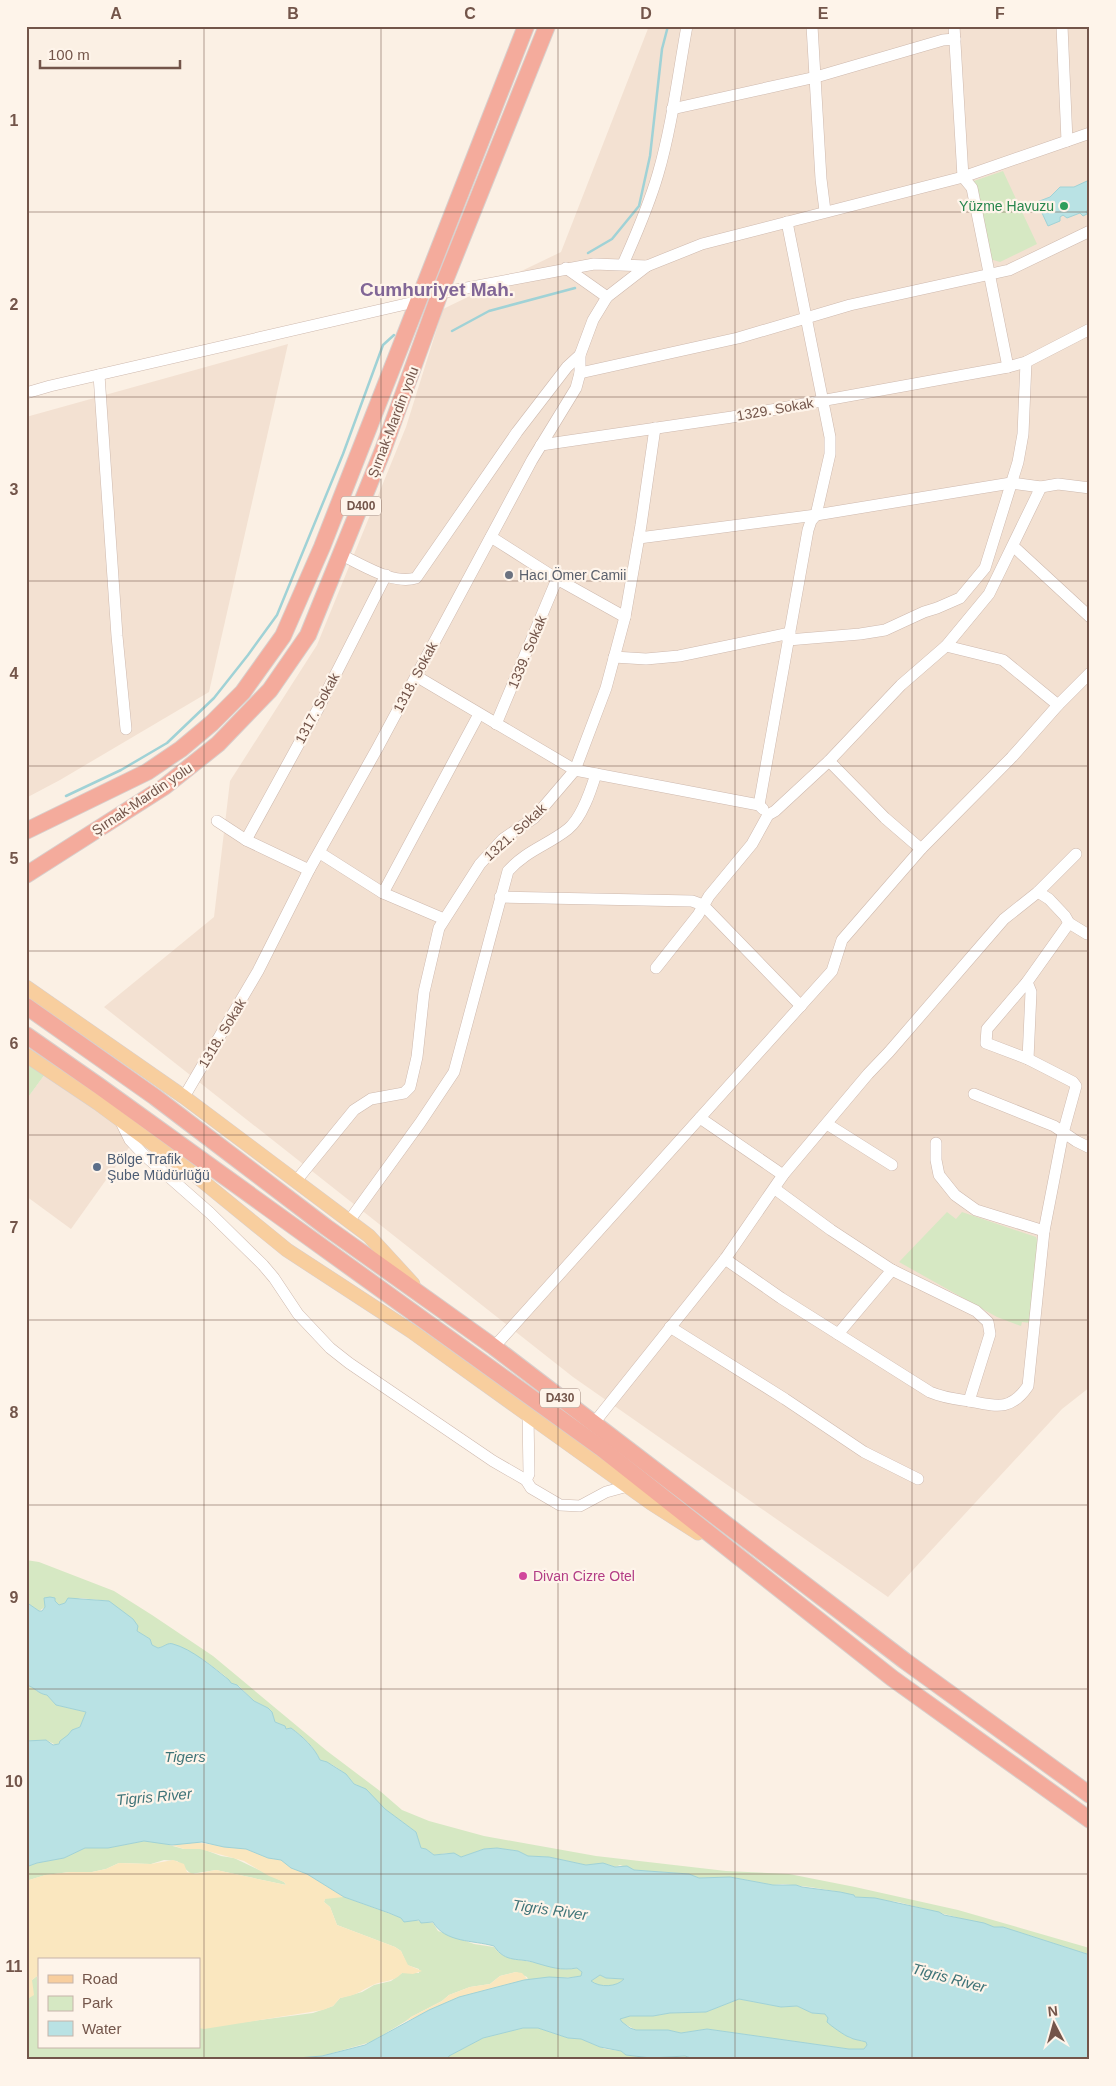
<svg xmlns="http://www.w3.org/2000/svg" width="1116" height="2086" font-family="Helvetica,sans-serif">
  <rect width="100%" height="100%" fill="#fbf0e4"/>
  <!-- residential -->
  <g fill="#f3e1d2">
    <polygon points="649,26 1090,26 1090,1387 1062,1409 888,1597 573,1377 104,1007 214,917 230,781 317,645 406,427 443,309 561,252"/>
    <polygon points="288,344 209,692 60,780 26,798 26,417"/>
    <polygon points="48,1070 99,1104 133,1142 71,1229 26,1196 26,1100"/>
  </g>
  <!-- green -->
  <g fill="#d6e8c3">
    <polygon points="1003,171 1037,244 1000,262 990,259 974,181"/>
    <polygon points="26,1055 48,1070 26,1100"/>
    <polygon points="947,1212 956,1219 962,1212 1036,1237 1039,1245 1031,1323 1022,1322 1021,1326 997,1317 899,1262"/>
    <path d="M26 1560 39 1562 114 1591 152 1615 213 1656 327 1751 380 1791 402 1810 429 1821 484 1836 596 1856 726 1871 789 1874 855 1887 958 1910 1086 1947 1090 1949V1955L1003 1927H994L898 1902 860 1898 840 1892 810 1887 783 1884 773 1885 730 1877 699 1878 689 1874 634 1870 620 1865 615 1867 607 1864 586 1865 549 1857 528 1856 518 1851 497 1848 484 1849 461 1857 448 1853 434 1855 426 1849 421 1848 416 1832 385 1809 357 1785 354 1784C346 1773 333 1763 320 1760 314 1747 304 1737 291 1728L286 1729 274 1721V1717L268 1708 254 1701 239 1686 230 1683 225 1676 204 1660 178 1647 166 1645 158 1648 152 1645 150 1639 137 1631 133 1619 108 1601 80 1598 59 1605 55 1601 44 1598 45 1607 39 1611 26 1602Z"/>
    <path d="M26 1685C35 1687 38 1694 47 1695L56 1705 86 1712 80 1727C69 1729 66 1741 56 1745L46 1740 26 1741Z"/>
    <polygon points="144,1841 158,1842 184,1849 200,1848 221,1856 234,1858 284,1882 286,1885 216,1870 191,1874 177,1861 164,1860 151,1864 119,1863 106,1869 92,1872 70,1872 46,1875 26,1881 26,1867 37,1863 64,1858 85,1848 108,1848"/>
    <path d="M332 1897H344L410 1921 414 1920 427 1923H433L438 1931 474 1944 494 1947C503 1960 517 1959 532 1962 550 1965 557 1972 577 1968L582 1972 581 1976C564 1979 546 1977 528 1980L527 1977 516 1972 500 1976 490 1984 470 1987 449 1995 442 2001 411 2017 406 2021 371 2042 322 2056 273 2060H26V2000L32 1980 37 1976 39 2047H199V2028L313 2013 333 2006 340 1998 362 1992 374 1985 391 1981 402 1973H419V1969L407 1965 401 1951 395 1947 337 1925 330 1907 324 1902 325 1898Z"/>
    <path d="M600 1975 606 1978 624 1979C617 1988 600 1988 591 1981Z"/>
    <polygon points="739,1999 781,2007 797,2006 812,2013 825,2014 837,2027 850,2038 866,2042 867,2045 864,2049 849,2049 707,2029 681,2033 668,2030 636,2030 621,2022 620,2018 630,2016 653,2016 670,2013 706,2012"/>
    <polygon points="523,2028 538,2028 568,2038 581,2039 605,2049 621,2051 626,2055 664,2059 685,2056 694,2059 713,2060 447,2060 449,2056 483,2038"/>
  </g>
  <!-- sand -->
  <g fill="#fae7bf">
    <path d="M193 1842 246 1849 268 1858 281 1860 291 1868 307 1874 344 1897 325 1899 324 1902 330 1907 337 1925 395 1947 401 1951 408 1965 422 1971 413 1974 402 1973C393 1983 383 1980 373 1985 358 1992 358 1995 340 1998L333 2006 323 2010 204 2029 199 2028V1960H39V1978L37 1976 32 1980 34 1995 26 2000V1881L45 1875 70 1872H92L106 1869 119 1863 151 1864 173 1860 184 1864 187 1872 195 1874 216 1870 286 1885 284 1882 269 1876 244 1861 200 1849H184L172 1845Z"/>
    <polygon points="516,1972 522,1973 528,1980 497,1987 406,2021 411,2017 442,2001 449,1995 470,1987 490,1984 500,1976"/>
  </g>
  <!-- water -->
  <g fill="#b9e2e4" stroke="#a0d2d6" fill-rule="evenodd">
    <polygon points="1087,181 1090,189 1090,209 1086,211 1087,214 1083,216 1080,213 1067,218 1063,215 1060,217 1060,221 1048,226 1037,202 1050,197 1060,187 1074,187"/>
    <path d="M50 1597 55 1598V1601L59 1605 65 1603 68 1598 109 1601 133 1619 138 1626 137 1631 150 1639 152 1645 158 1648C164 1647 168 1642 173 1644 192 1649 214 1668 229 1680L231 1683 237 1685 254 1701 268 1708 272 1712 275 1722 285 1726 286 1729 291 1728C303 1737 314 1747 320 1760L327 1762 346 1774 354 1784 366 1789 385 1809 416 1832 421 1848 426 1849 434 1855 454 1853 461 1857 484 1849 497 1848 518 1851 528 1856 549 1857 586 1865 603 1863 615 1867 627 1866 634 1870 689 1874 699 1878 730 1877 773 1885H796L802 1887 840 1892 854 1895 855 1897 875 1898 939 1912 944 1915 984 1923 994 1927H1003L1090 1955V2060H713L694 2059 685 2056 651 2058 626 2055 621 2051 600 2047 581 2039 568 2038 538 2028H523L483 2038 449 2056 447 2060H273L322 2056 365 2045 429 2010 459 1997 524 1980 549 1977 568 1978 581 1976 582 1972 577 1968C561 1971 550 1967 536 1963 519 1957 506 1964 494 1946 473 1940 445 1943 433 1922L421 1923 419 1920 404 1922 401 1918 389 1913 344 1897 307 1874 291 1868 281 1860 268 1858 246 1849 224 1847 202 1842 172 1845 144 1841 108 1848H85L64 1858 37 1863 26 1867V1741L46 1740 53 1745 59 1744 60 1741 68 1735 72 1730 80 1727 86 1712 56 1705 47 1695C38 1694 35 1687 26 1685V1602L39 1611H42L45 1607 44 1598ZM600 1975 606 1978 624 1979C617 1987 600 1988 591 1981ZM739 1999 781 2007 797 2006 812 2013 825 2014 828 2018 827 2022C830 2025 845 2036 849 2037 854 2040 860 2040 866 2042L867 2045 864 2049H849L707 2029 681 2033 668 2030H636L630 2028 622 2022 620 2019 630 2016H653L670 2013 706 2012Z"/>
  </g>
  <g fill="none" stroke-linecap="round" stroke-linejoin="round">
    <!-- stream -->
    <g stroke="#a0d2d6" stroke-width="2.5">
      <polyline points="588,253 612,239 639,206 650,156 662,49 668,26"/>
      <polyline points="452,331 489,311 575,288"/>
      <polyline points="66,796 121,770 167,743 214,698 248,655 277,615 343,454 383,345 394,335"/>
    </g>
    <defs>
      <g id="minor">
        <polyline points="812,26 821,179 825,211"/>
        <polyline points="954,26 963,177 972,188 1008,367"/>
        <polyline points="1062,26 1067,141"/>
        <polyline points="672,109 816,77 943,40 955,39"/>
        <path d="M623 264C636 235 649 205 658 174 672 126 678 75 687 26"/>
        <polyline points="566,268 607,297"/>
        <polyline points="440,293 594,264 647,266 702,244 963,177 1090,133"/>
        <polyline points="580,373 738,338 850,305 1009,270 1090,231"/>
        <polyline points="99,375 117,636 126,729"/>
        <polyline points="26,393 50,386 419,301"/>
        <polyline points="541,445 732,417 1008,367 1026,362 1090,329"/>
        <polyline points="491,537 557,579 625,617"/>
        <polyline points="639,538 816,515 1011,483 1041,487 1058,484 1090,488"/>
        <polyline points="1013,546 1090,617"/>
        <path d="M341 555C362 564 392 585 416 578L517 432 567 367 580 355"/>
        <polyline points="788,640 860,634 885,630 924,612 937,608 960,598 985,568 1018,462 1023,434 1026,362"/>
        <polyline points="946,646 1003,660 1058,705"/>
        <polyline points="614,657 646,659 679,656 790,633"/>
        <polyline points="416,676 575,770 759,805 763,809"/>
        <polyline points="496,724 557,579"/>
        <polyline points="829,761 885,818 921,849"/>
        <polyline points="759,805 808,530 811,521 816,515 830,454 830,437 787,222"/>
        <polyline points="217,821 246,840 309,870"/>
        <polyline points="246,840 319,707 386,575"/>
        <polyline points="320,853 383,893 444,919"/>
        <polyline points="1038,892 1049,899 1065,916 1069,923 1087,934 1090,934"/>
        <polyline points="383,893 479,714"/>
        <polyline points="500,897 692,901 703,905 801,1006"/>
        <polyline points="656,968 698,915 709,896 752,844 768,815 775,811 829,761 901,685 946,646 989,594 1041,487"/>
        <polyline points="1027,982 1031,992 1028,1059"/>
        <polyline points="974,1094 1054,1126 1076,1141 1090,1148"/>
        <polyline points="184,1097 258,971 309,870 378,747 532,460 576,388 580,373 580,355 593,320 607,297 647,266"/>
        <polyline points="700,1118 783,1175"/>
        <polyline points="120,1120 130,1140 143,1154 210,1213 263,1265 274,1278 298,1314 330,1348 349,1363 493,1461 526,1480 531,1488 560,1505 580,1506 606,1492 628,1486"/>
        <polyline points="827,1124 892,1165"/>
        <polyline points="936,1143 936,1160 939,1175 955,1195 976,1210 1044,1231"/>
        <polyline points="296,1181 354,1110 371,1099 404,1093 410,1087 417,1057 424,992 439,928 480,864 503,839 534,818 575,770 606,688 625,617 641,525 655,428"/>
        <polyline points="775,1189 831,1230 892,1270 976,1311 988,1322 990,1334 969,1401"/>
        <path d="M349 1221 420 1123 454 1072 508 871C527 850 548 845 568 829 582 818 591 790 596 774"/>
        <path d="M725 1259 781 1298 930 1392C944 1398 955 1399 969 1401 996 1406 1010 1412 1028 1386L1044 1231 1063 1133 1076 1086 1073 1082 1028 1059 986 1043 987 1029 1027 982 1069 923"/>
        <polyline points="670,1327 785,1399 864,1452 918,1479"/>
        <polyline points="838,1334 892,1270"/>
        <polyline points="494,1347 832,971 842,940 921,849 1012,757 1058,705 1090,673"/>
        <polyline points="594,1423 725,1259 783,1175 868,1074 889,1052 1004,919 1038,892 1076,854"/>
        <polyline points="526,1480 529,1474 528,1415"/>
      </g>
      <g id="major">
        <polyline points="26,987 184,1097 369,1236 413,1284"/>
        <polyline points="26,1055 99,1104 195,1175 287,1250 411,1331 651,1503 698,1533"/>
      </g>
      <g id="highway">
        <polyline points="26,831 147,772 181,749 212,723 243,692 283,636 322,547 526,26"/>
        <polyline points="26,875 164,787 218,744 270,690 308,635 383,450 440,293 547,26"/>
        <polyline points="26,1006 155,1097 326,1227 494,1347 905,1661 1090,1795"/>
        <polyline points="26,1035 99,1086 601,1448 892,1678 1090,1820"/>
      </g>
    </defs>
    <!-- minor casing -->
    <use href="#minor" stroke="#ceb9ae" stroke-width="12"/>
    <!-- major casing -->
    <use href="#major" stroke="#d8cfcc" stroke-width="15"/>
    <!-- highway casing -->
    <use href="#highway" stroke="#d8cfcc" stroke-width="18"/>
    <!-- minor -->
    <use href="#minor" stroke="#fff" stroke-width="11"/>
    <!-- major -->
    <use href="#major" stroke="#f8ce9e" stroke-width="14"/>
    <!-- highway -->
    <use href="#highway" stroke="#f4ab9c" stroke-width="16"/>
  </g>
  <!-- grid -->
  <path fill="none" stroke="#73554a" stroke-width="1" stroke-opacity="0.55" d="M204 26V2060M381 26V2060M558 26V2060M735 26V2060M912 26V2060M26 212H1090M26 397H1090M26 581H1090M26 766H1090M26 951H1090M26 1135H1090M26 1320H1090M26 1505H1090M26 1689H1090M26 1874H1090"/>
  <!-- markers -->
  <circle fill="#2e9e5b" stroke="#fef4ea" stroke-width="2" cx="1064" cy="206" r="5"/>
  <circle fill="#6b7280" stroke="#fef4ea" stroke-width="2" cx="509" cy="575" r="5"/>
  <circle fill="#5c6f8a" stroke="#fef4ea" stroke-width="2" cx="97" cy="1167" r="5"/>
  <circle fill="#d1479c" stroke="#fef4ea" stroke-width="2" cx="523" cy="1576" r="5"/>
  <g text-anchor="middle" stroke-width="4.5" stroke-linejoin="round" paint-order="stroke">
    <!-- shield labels -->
    <g fill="#fef4ea" stroke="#9d857a" stroke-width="1">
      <rect x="341" y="496.5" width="40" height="19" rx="4"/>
      <rect x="540" y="1388.5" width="40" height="19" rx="4"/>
    </g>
    <g font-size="12" font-weight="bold" fill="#73554a">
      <text x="361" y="510">D400</text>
      <text x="560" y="1402">D430</text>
    </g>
    <!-- leisure labels -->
    <g font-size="14" fill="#27864d" stroke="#fef4ea" text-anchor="end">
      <text x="1054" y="211">Yüzme Havuzu</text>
    </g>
    <!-- street labels -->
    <g font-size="14" fill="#73554a" stroke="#fef4ea">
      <text transform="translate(775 409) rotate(-10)" y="5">1329. Sokak</text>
      <text transform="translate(393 422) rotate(-69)" y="5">Şırnak-Mardin yolu</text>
      <text transform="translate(527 652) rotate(-67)" y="5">1339. Sokak</text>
      <text transform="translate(415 677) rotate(-62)" y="5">1318. Sokak</text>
      <text transform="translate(317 708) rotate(-62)" y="5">1317. Sokak</text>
      <text transform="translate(142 799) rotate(-34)" y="5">Şırnak-Mardin yolu</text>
      <text transform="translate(515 832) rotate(-42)" y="5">1321. Sokak</text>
      <text transform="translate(222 1033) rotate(-59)" y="5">1318. Sokak</text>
    </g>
    <!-- worship labels -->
    <g font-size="14" fill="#5b616d" stroke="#fef4ea" text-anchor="start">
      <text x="519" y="580">Hacı Ömer Camii</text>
    </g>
    <!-- service labels -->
    <g font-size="14" fill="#4e5e75" stroke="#fef4ea" text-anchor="start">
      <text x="107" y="1164">Bölge Trafik<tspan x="107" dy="16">Şube Müdürlüğü</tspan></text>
    </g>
    <!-- hotel labels -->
    <g font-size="14" fill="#b23c85" stroke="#fef4ea" text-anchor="start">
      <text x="533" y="1581">Divan Cizre Otel</text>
    </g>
    <!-- water labels -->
    <g font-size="15" font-style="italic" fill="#3f7478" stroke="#fef4ea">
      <text x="185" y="1762">Tigers</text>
      <text transform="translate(154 1797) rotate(-5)" y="5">Tigris River</text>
      <text transform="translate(550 1910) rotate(8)" y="5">Tigris River</text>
      <text transform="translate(949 1978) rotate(15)" y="5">Tigris River</text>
    </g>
    <!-- district labels -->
    <g font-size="19" font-weight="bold" fill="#816696" stroke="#fef4ea">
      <text x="437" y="296">Cumhuriyet Mah.</text>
    </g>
  </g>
  <!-- border -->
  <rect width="1116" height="2086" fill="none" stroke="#fef4ea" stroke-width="55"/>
  <!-- legend -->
  <rect x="38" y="1958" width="162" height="90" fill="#fef4ea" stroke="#c6b4aa"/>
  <rect x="48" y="1975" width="25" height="8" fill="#f8ce9e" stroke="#c6b4aa"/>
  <text x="82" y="1984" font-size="15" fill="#73554a">Road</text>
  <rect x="48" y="1996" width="25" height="15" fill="#d6e8c3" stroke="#c6b4aa"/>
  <text x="82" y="2008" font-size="15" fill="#73554a">Park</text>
  <rect x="48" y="2021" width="25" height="15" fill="#b9e2e4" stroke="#c6b4aa"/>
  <text x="82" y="2034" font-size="15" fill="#73554a">Water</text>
  <!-- north arrow -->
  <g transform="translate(1054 2024) rotate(354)" stroke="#fef4ea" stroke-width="4" paint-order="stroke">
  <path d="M0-4L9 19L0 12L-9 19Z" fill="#73554a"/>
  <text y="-8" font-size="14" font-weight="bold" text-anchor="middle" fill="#73554a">N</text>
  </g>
  <!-- scale -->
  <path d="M40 60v8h140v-8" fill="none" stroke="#73554a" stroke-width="2.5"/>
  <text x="48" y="60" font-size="15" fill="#73554a" stroke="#fef4ea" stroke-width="4" paint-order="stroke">100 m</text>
  <rect x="28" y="28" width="1060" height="2030" fill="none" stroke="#73554a" stroke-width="2"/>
  <g font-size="16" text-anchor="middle" font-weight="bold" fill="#73554a">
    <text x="116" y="19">A</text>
    <text x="293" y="19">B</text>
    <text x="470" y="19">C</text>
    <text x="646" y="19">D</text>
    <text x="823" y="19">E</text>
    <text x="1000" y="19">F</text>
    <text x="14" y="126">1</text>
    <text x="14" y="310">2</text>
    <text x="14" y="495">3</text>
    <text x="14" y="679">4</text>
    <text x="14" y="864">5</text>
    <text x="14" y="1049">6</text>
    <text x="14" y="1233">7</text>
    <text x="14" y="1418">8</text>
    <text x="14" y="1603">9</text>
    <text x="14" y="1787">10</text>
    <text x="14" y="1972">11</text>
  </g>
</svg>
